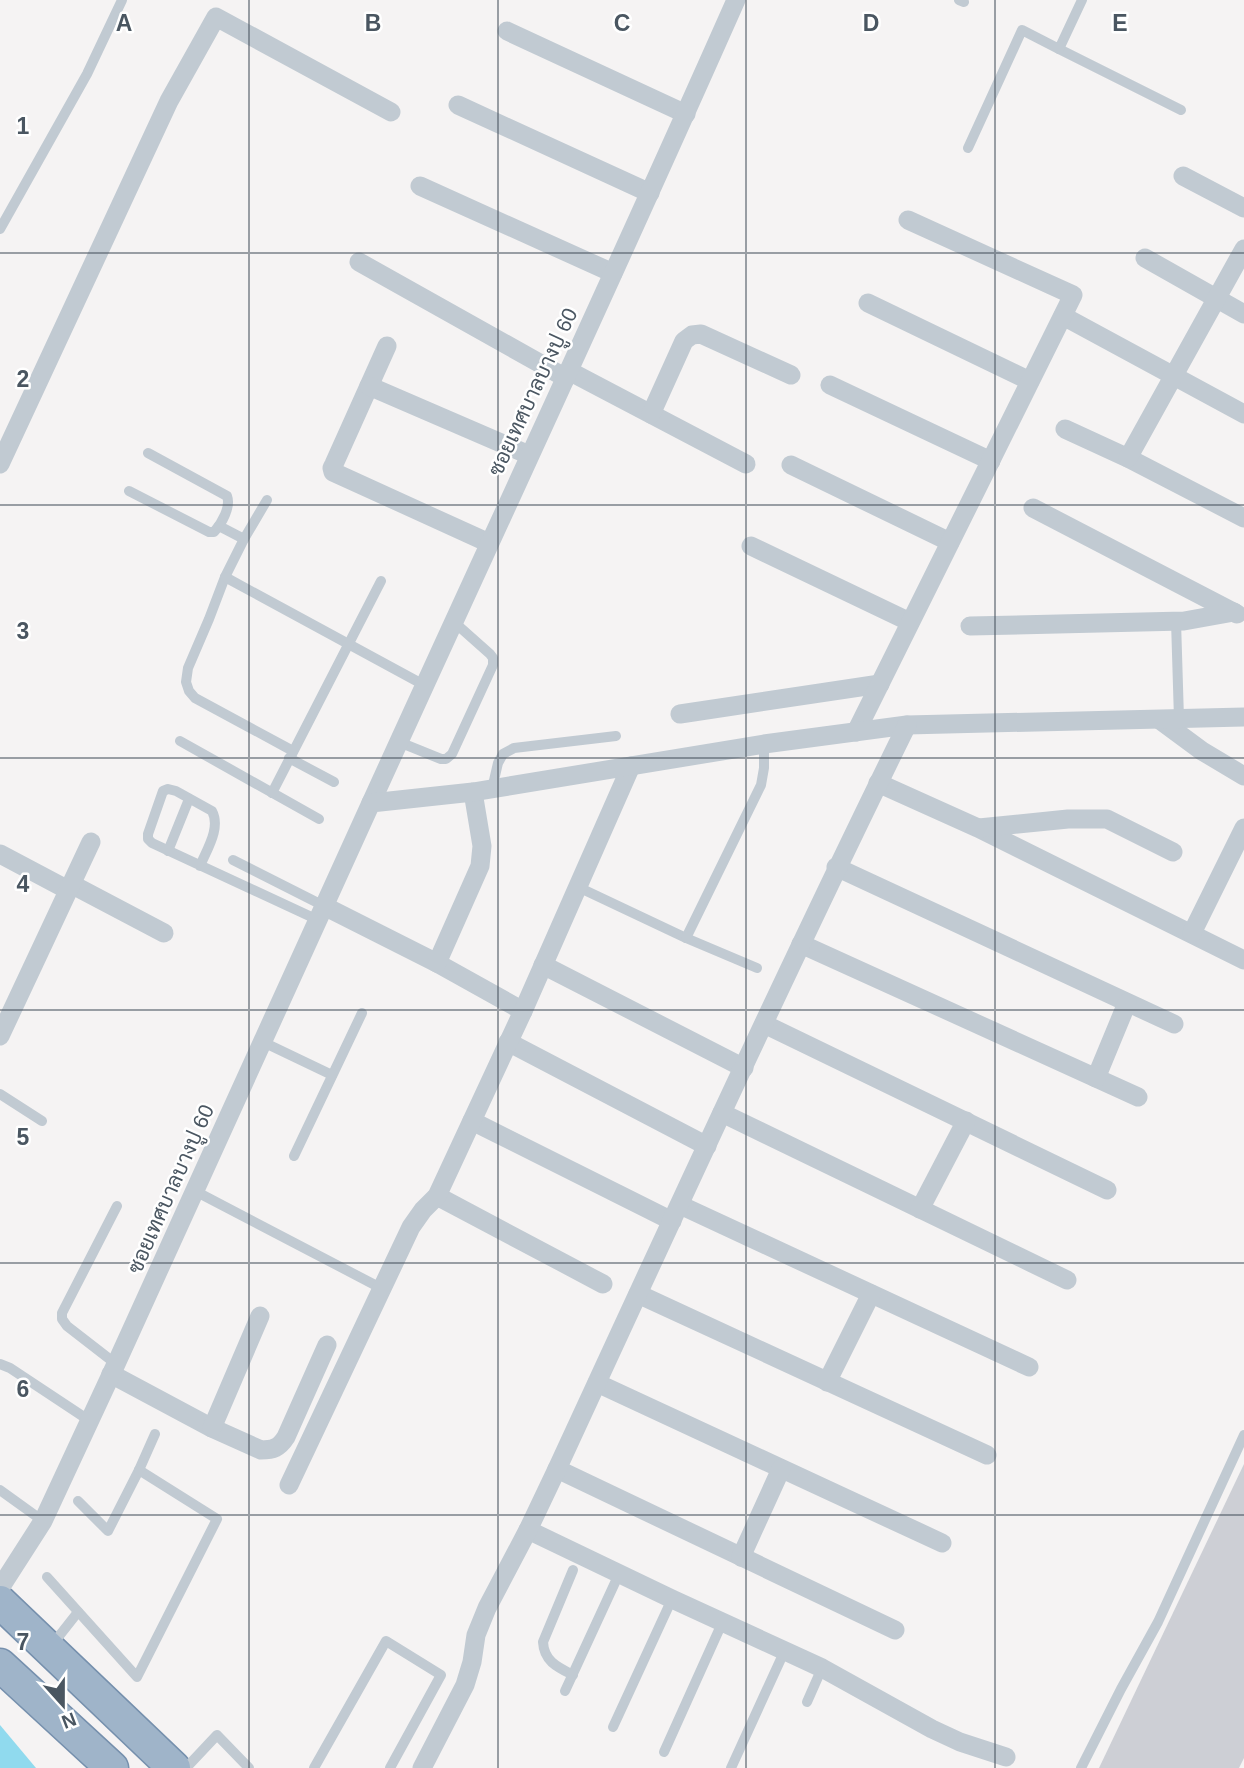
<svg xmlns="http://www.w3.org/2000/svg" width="1244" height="1768" font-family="Helvetica,Sarabun,sans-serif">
  <rect width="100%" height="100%" fill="#f5f3f3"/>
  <!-- water -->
  <polygon fill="#90daee" points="0,1725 36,1768 0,1768"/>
  <!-- building -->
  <polygon fill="#cdcfd5" points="1244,1464 1244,1758 1239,1768 1099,1768"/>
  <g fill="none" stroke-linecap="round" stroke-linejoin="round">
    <defs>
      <g id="trunk">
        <polyline points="0,1602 174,1768"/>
        <polyline points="0,1665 112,1768"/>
      </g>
    </defs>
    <!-- trunk casing -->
    <use href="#trunk" stroke="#7690ad" stroke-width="35"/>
    <!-- service -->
    <g stroke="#c1cad2" stroke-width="10">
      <polyline points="959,0 964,2"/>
      <polyline points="1059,49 1181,110"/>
      <polyline points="968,148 1022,30 1059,49 1082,0"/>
      <polyline points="0,229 87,74 122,0"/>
      <path d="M129 491 209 532H214C222 523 231 507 227 496L148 453"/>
      <polyline points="267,500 244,539 225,577 209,619 188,668 186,682 189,691 195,698 293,751"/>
      <polyline points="219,526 244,539"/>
      <polyline points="225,577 424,685"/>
      <polyline points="1176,621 1179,719"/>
      <polyline points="180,741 319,819"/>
      <polyline points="399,742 441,759 446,759 452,754 493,665 493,658 490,654 454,622"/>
      <polyline points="289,758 334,782"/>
      <polyline points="492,789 498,763 503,754 514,748 616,736"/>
      <polyline points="272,793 381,581"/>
      <polyline points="168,851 189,799"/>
      <polyline points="233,860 324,906"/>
      <path d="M200 866C207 849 221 828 212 811L176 791 168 789 163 791 148 834V839L152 843 318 920"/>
      <polyline points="578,887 686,938 757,968"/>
      <polyline points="686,938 761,785 764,768 764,744"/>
      <polyline points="263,1042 332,1075"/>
      <polyline points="0,1094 42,1121"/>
      <polyline points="294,1156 362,1013"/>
      <polyline points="195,1191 375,1285"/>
      <polyline points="0,1364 10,1368 90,1421"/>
      <polyline points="116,1364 67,1326 62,1319 62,1313 117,1206"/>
      <polyline points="0,1490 43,1521"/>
      <polyline points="78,1501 108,1531 139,1470 155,1434"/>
      <polyline points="47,1577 137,1677 217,1519 139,1470"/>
      <polyline points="52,1645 78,1612"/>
      <path d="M573 1675C557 1667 544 1661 543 1642L573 1570"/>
      <polyline points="565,1691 619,1574"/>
      <polyline points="807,1702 822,1668"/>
      <polyline points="613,1727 672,1599"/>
      <polyline points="664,1752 723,1621"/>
      <polyline points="186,1768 217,1735 249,1768"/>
      <polyline points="314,1768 386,1641 441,1675 390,1768"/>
      <polyline points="731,1768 785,1650"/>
      <polyline points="1081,1768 1121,1689 1158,1622 1244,1435"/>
    </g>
    <!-- minor -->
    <g stroke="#c1cad2" stroke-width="19">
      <polyline points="507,31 686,114"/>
      <polyline points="458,105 650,193"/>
      <polyline points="1183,176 1244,208"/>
      <polyline points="420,186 613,273"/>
      <polyline points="1145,258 1244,314"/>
      <polyline points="359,262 566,378"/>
      <polyline points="868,303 1030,381"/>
      <polyline points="1063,316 1244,414"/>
      <polyline points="387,346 334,464 332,468 333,472 489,543"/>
      <polyline points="569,371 746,464"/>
      <polyline points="830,385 991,461"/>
      <polyline points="369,386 529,455"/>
      <polyline points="651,414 684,341 692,335 701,334 791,375"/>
      <polyline points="1065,429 1128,458 1244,518"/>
      <polyline points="1128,458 1244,249"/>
      <polyline points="0,464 169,101 216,17 391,112"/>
      <polyline points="791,465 950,542"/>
      <polyline points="1033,508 1237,614"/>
      <polyline points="751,546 910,622"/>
      <polyline points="970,626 1184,621 1234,612"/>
      <polyline points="680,714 880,684"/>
      <polyline points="1160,720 1202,751 1244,776"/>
      <polyline points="856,732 1073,295 908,220"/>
      <polyline points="878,783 978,828 1244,960"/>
      <path d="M371 803C493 535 617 269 736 0"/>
      <polyline points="979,828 1068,819 1107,819 1173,852"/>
      <polyline points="0,854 68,890"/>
      <polyline points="836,867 1174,1024"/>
      <polyline points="71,884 164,933"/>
      <polyline points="324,906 437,963 523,1011"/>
      <polyline points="1192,933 1244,828"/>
      <polyline points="801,944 1138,1097"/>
      <polyline points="437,963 480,866 482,846 473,792"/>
      <polyline points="543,965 744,1068"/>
      <polyline points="764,1024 1107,1190"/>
      <polyline points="0,1036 91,842"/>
      <polyline points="508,1042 707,1146"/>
      <polyline points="1096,1078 1127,1003"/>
      <polyline points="722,1113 1067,1280"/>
      <polyline points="472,1121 672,1221"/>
      <polyline points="437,1196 603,1284"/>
      <polyline points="680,1205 1029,1367"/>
      <polyline points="920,1209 966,1121"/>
      <polyline points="638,1294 987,1455"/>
      <path d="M111 1374 212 1428 261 1450C273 1450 279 1448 286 1437L327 1345"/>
      <polyline points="827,1382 871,1294"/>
      <polyline points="597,1383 942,1543"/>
      <polyline points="212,1428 260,1316"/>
      <polyline points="557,1469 895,1630"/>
      <polyline points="289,1485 411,1227 423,1210 437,1196 523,1011 631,766"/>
      <polyline points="528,1530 672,1599 822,1668 932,1729 960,1742 1006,1757"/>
      <polyline points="741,1557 781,1469"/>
      <polyline points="0,1588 43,1521 116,1364 371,803 473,792 764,744 907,725 1244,717"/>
      <path d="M422 1768 465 1685 472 1662 476 1635 487 1608 528 1530 557 1469C672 1220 786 971 907 725"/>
    </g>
    <!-- trunk -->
    <use href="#trunk" stroke="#9fb4c9" stroke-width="32"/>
  </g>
  <!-- grid -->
  <path fill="none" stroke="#4a5661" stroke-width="2" stroke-opacity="0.55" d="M249 0V1768M498 0V1768M746 0V1768M995 0V1768M0 253H1244M0 505H1244M0 758H1244M0 1010H1244M0 1263H1244M0 1515H1244"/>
  <g text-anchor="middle" stroke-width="5" stroke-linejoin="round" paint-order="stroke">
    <!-- street labels -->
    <g font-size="21" fill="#4a5661" stroke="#fff">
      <text transform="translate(533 392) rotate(-65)" y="7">ซอยเทศบาลบางปู 60</text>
      <text transform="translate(171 1189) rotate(-66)" y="7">ซอยเทศบาลบางปู 60</text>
    </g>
  </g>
  <g font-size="23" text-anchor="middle" font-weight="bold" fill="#4a5661" stroke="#fff" stroke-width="5" stroke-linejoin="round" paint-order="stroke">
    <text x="124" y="31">A</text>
    <text x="373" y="31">B</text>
    <text x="622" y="31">C</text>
    <text x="871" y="31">D</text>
    <text x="1120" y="31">E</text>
    <text x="23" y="134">1</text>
    <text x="23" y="387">2</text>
    <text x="23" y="639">3</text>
    <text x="23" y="892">4</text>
    <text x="23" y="1145">5</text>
    <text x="23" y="1397">6</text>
    <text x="23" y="1650">7</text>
  </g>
  <!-- north arrow -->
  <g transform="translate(63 1705) rotate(159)" stroke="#ffffff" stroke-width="5" paint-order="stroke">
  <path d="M0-5L12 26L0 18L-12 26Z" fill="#4a5661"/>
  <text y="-10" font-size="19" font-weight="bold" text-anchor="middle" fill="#4a5661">N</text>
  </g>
</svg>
